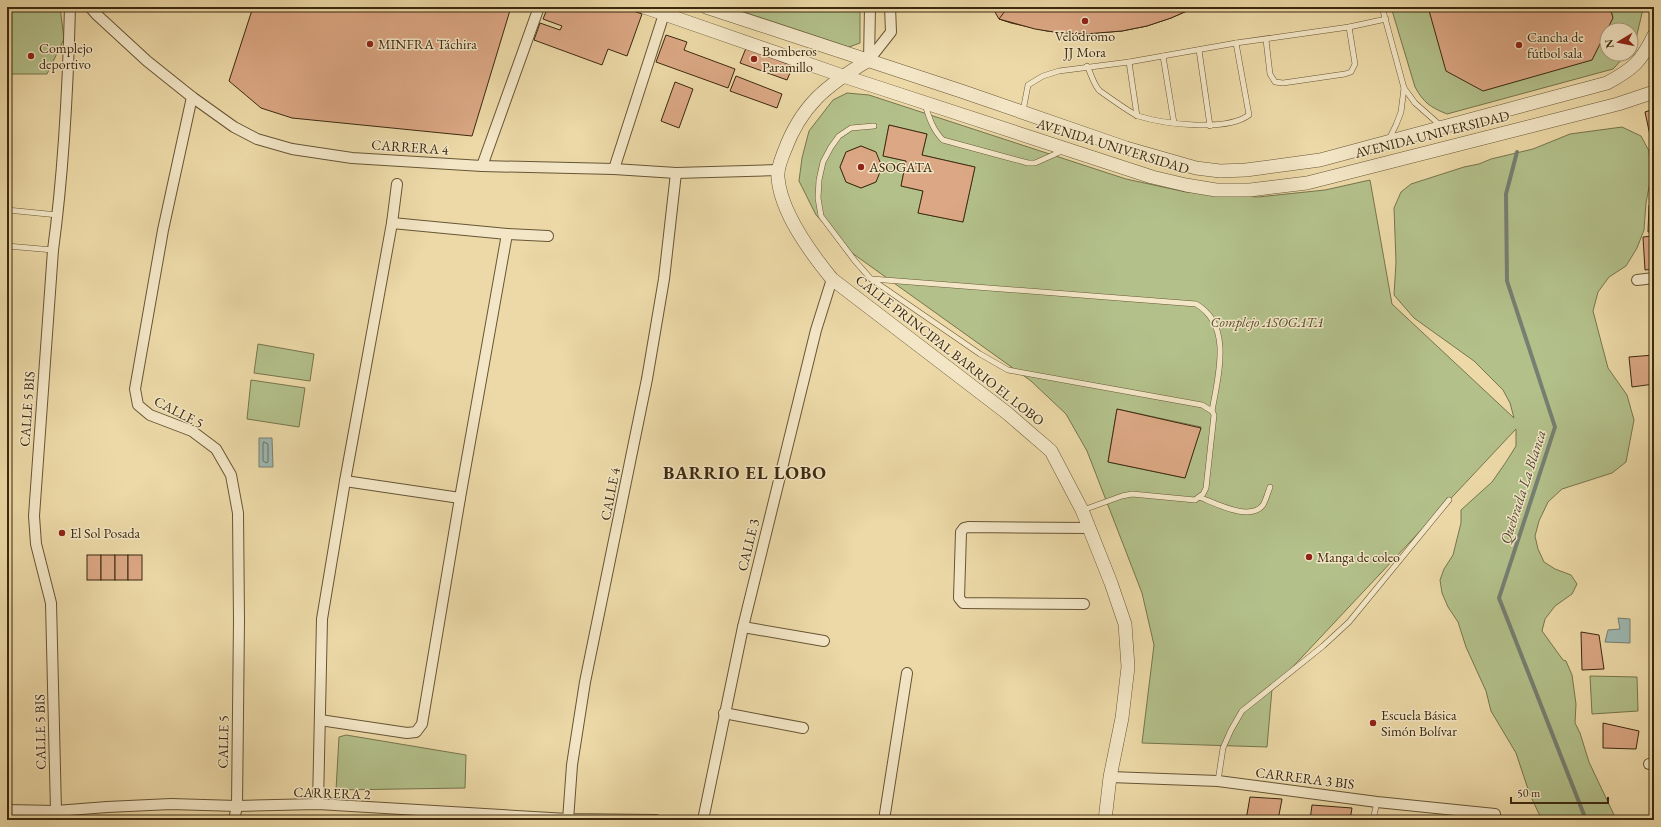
<svg xmlns="http://www.w3.org/2000/svg" width="1661" height="827" font-family="'EB Garamond',serif">
  <rect width="100%" height="100%" fill="#ecd9a7"/>
  <filter id="stains"><feTurbulence type="fractalNoise" baseFrequency=".005" numOctaves="4"/><feColorMatrix values="0 0 0 0 .2 0 0 0 0 .09 0 0 0 0 .02 0 0 0 .5 -.17"/></filter>
  <radialGradient id="worn" r=".72"><stop offset=".6" stop-color="#630" stop-opacity="0"/><stop offset="1" stop-color="#630" stop-opacity=".3"/></radialGradient>
  <!-- green -->
  <g fill="#b3c08a" stroke="#77744c" fill-rule="evenodd">
    <polygon points="7,7 60,7 64,39 47,74 7,74"/>
    <polygon points="729,7 860,7 860,43 849,47"/>
    <path d="M1391 7H1643V9L1634 47 1631 50V30H1607V54H1627L1613 69 1447 114C1430 107 1424 103 1415 87Z"/>
    <path d="M847 93 869 95 1126 179 1186 192 1258 197 1325 190 1370 180 1392 304 1514 418 1510 403 1503 390 1474 361 1414 318 1394 295 1396 262 1394 208 1401 192 1411 184 1464 167 1479 164 1491 159 1533 149 1570 134 1622 127 1641 136 1649 151 1651 176 1646 203 1644 230 1637 248 1626 266 1609 277 1598 292 1593 311 1608 368 1627 395 1634 420 1626 462 1612 473 1562 489 1548 502 1539 521 1535 536 1538 549 1544 562 1555 569 1571 575 1577 584 1572 594 1555 606 1545 619 1542 631 1563 660 1566 661 1572 675 1576 704 1575 723 1580 733 1589 762 1614 815 1619 820H1542L1530 795 1516 753 1491 711 1486 691 1466 647 1458 622 1448 607 1442 593 1440 580 1444 569 1453 555 1461 523V510L1492 482 1506 462 1516 446V429L1272 689 1267 747 1142 743 1154 645 1142 593 1087 451 1066 414 1031 381 852 253 816 215 799 181 802 158 809 131 833 100ZM889 125 927 134 922 155 975 167 963 222 918 213 923 191 901 186 906 161 883 156ZM861 146 876 152V182L861 188 846 182 840 167 846 152ZM1117 409 1201 427 1185 478 1108 462Z"/>
    <polygon points="258,344 314,354 310,381 254,373"/>
    <polygon points="251,380 305,388 299,427 247,419"/>
    <polygon points="1590,676 1637,677 1638,711 1592,714"/>
    <polygon points="346,735 466,755 465,788 336,790 339,737"/>
  </g>
  <!-- water -->
  <g fill="#9db8b2" stroke="#767f71">
    <polygon points="259,438 272,438 273,467 259,467"/>
    <polygon points="1618,618 1630,619 1630,643 1605,642 1608,630 1620,629"/>
  </g>
  <g fill="none" stroke-linecap="round" stroke-linejoin="round">
    <!-- shore -->
    <polygon stroke="#6c7060" stroke-width="1" points="264,442 268,444 268,461 267,463 263,461 263,444"/>
    <!-- stream -->
    <polyline stroke="#767f71" stroke-width="4" points="1517,152 1506,194 1507,281 1555,427 1499,598 1586,820"/>
  </g>
  <!-- building -->
  <g fill="#dba784" stroke="#3b290f">
    <polygon points="253,7 511,7 472,136 292,118 261,108 229,81"/>
    <polygon points="548,7 622,7 642,14 627,56 608,49 602,65 534,40 540,23 560,30 562,26 543,19"/>
    <polygon points="992,7 1196,7 1171,18 1147,26 1122,31 1085,34 1047,31 1011,23 999,19"/>
    <polygon points="1008,7 1196,7 1171,18 1147,26 1122,31 1085,34 1060,33 1035,29 999,19"/>
    <polygon points="1428,7 1610,7 1613,18 1592,60 1483,91 1446,71"/>
    <polygon points="666,35 687,42 684,50 735,69 728,88 656,62"/>
    <polygon points="746,48 793,66 787,80 740,63"/>
    <polygon points="736,76 782,94 777,108 730,91"/>
    <polygon points="675,82 693,89 679,128 661,121"/>
    <polygon points="1654,109 1654,154 1645,112"/>
    <polygon points="889,125 927,134 922,155 975,167 963,222 918,213 923,191 901,186 906,161 883,156"/>
    <polygon points="861,146 876,152 882,167 876,182 861,188 846,182 840,167 846,152"/>
    <polygon points="1649,205 1654,205 1654,231 1648,232"/>
    <polygon points="1654,236 1654,269 1645,270 1643,237"/>
    <polygon points="1654,355 1654,384 1632,387 1629,357"/>
    <polygon points="1117,409 1201,428 1185,478 1108,462"/>
    <rect x="87" y="555" width="14" height="25"/>
    <rect x="101" y="555" width="14" height="25"/>
    <rect x="115" y="555" width="13" height="25"/>
    <rect x="128" y="555" width="14" height="25"/>
    <polygon points="1581,632 1599,635 1604,669 1582,670"/>
    <polygon points="1603,723 1639,731 1636,749 1603,748"/>
    <polygon points="1250,797 1282,799 1278,820 1246,820"/>
    <polygon points="1312,805 1352,808 1350,820 1310,820"/>
  </g>
  <g fill="none" stroke-linecap="round" stroke-linejoin="round">
    <defs>
      <g id="service">
        <polyline points="1382,7 1404,88 1401,112 1396,125 1389,139"/>
        <polyline points="1266,40 1270,74 1275,82 1283,83 1345,74 1351,72 1355,64 1349,27"/>
        <polyline points="1199,50 1210,126"/>
        <polyline points="1163,56 1174,123"/>
        <polyline points="1129,62 1137,116"/>
        <path d="M1087 66C1091 73 1094 86 1100 91 1107 96 1131 113 1138 116 1164 124 1226 132 1249 115L1236 43"/>
        <polyline points="1404,88 1415,103 1441,126"/>
        <path d="M925 104C929 118 933 130 943 140L1028 163H1035L1062 151"/>
        <polyline points="1023,111 1028,85 1043,76 1059,71 1129,62 1236,43 1349,27 1386,19"/>
        <polyline points="874,126 851,128 839,136 831,147 823,162 819,180 818,198 821,216 855,261 871,279 980,354 1008,370 1202,405 1212,411 1214,415 1206,488 1203,494 1195,500 1132,494 1122,496 1083,510"/>
        <polyline points="7,210 58,215"/>
        <polyline points="7,246 53,250"/>
        <path d="M872 279 1196 304C1233 325 1218 376 1212 411"/>
        <path d="M1199 497C1215 503 1250 522 1263 505 1266 500 1268 492 1270 487"/>
        <polyline points="1218,781 1223,748 1231,730 1242,711 1323,646 1349,622 1449,500"/>
        <polyline points="437,812 437,820"/>
        <polyline points="1373,820 1377,802"/>
      </g>
      <g id="minor">
        <polyline points="90,7 96,14 147,61 192,97 234,127 257,139 292,149 352,158 482,166 614,169 676,173 777,170"/>
        <polyline points="869,60 891,32 890,7"/>
        <polyline points="869,60 870,7"/>
        <polyline points="192,97 163,230 135,389 138,405 150,415 192,431 216,449 231,475 238,513 239,620 237,806 234,820"/>
        <polyline points="482,166 539,7"/>
        <polyline points="614,169 664,14"/>
        <polyline points="392,223 507,234 548,236"/>
        <polyline points="1637,280 1654,278"/>
        <polyline points="345,481 460,498"/>
        <polyline points="1084,604 963,603 959,598 961,532 964,528 968,527 1089,528"/>
        <polyline points="743,627 824,641"/>
        <polyline points="724,713 803,728"/>
        <polyline points="320,720 407,733 416,732 422,724 460,498 507,234"/>
        <polyline points="1649,764 1654,764"/>
        <polyline points="1110,777 1218,781 1377,802 1495,814"/>
        <polyline points="318,804 322,619 345,481 392,223 397,184"/>
        <polyline points="7,810 56,811 107,807 171,804 237,806 318,804 568,819 656,820"/>
        <path d="M56 811 51 603 36 544 34 516 53 250C64 169 68 88 70 7"/>
        <polyline points="568,820 572,765 585,682 647,379 664,279 676,173"/>
        <polyline points="703,820 743,627 816,330 832,279"/>
        <polyline points="884,820 907,673"/>
      </g>
      <g id="tertiary">
        <polyline points="644,7 843,76 1152,177 1186,185 1216,190 1250,190 1307,183 1618,104 1654,92"/>
        <path d="M706 7 961 91 1126 148 1196 168 1220 171 1246 170 1320 160 1607 83C1633 69 1641 62 1654 35"/>
        <path d="M869 60C827 85 801 105 784 152 781 160 777 168 778 178 781 213 810 252 832 279L1007 413 1051 451 1082 510 1111 583 1125 624 1128 667 1122 718 1110 777 1105 820"/>
      </g>
    </defs>
    <!-- service casing -->
    <use href="#service" stroke="#675535" stroke-width="6"/>
    <!-- minor casing -->
    <use href="#minor" stroke="#675535" stroke-width="12"/>
    <!-- tertiary casing -->
    <use href="#tertiary" stroke="#675535" stroke-width="14"/>
    <!-- service -->
    <use href="#service" stroke="#f3e6c6" stroke-width="5"/>
    <!-- minor -->
    <use href="#minor" stroke="#f3e6c6" stroke-width="10"/>
    <!-- tertiary -->
    <use href="#tertiary" stroke="#f3e6c6" stroke-width="13"/>
  </g>
  <!-- markers -->
  <g fill="#8f2418" stroke="#f3e6c6" stroke-width="1.5">
    <circle cx="1085" cy="21" r="4"/>
    <circle cx="370" cy="44" r="4"/>
    <circle cx="1519" cy="45" r="4"/>
    <circle cx="31" cy="56" r="4"/>
    <circle cx="754" cy="59" r="4"/>
    <circle cx="861" cy="167" r="4"/>
    <circle cx="62" cy="533" r="4"/>
    <circle cx="1309" cy="557" r="4"/>
    <circle cx="1373" cy="723" r="4"/>
  </g>
  <g text-anchor="middle" stroke-width="3" stroke-linejoin="round" paint-order="stroke">
    <!-- poi labels -->
    <g font-size="14" fill="#3b290f" stroke="#f3e6c6" text-anchor="start">
      <text x="1085" y="41" text-anchor="middle">Velódromo<tspan x="1085" dy="16">JJ Mora</tspan></text>
      <text x="1527" y="42">Cancha de<tspan x="1527" dy="16">fútbol sala</tspan></text>
      <text x="378" y="49">MINFRA Táchira</text>
      <text x="39" y="53">Complejo<tspan x="39" dy="16">deportivo</tspan></text>
      <text x="762" y="56">Bomberos<tspan x="762" dy="16">Paramillo</tspan></text>
      <text x="869" y="172">ASOGATA</text>
      <text x="70" y="538">El Sol Posada</text>
      <text x="1317" y="562">Manga de coleo</text>
      <text x="1381" y="720">Escuela Básica<tspan x="1381" dy="16">Simón Bolívar</tspan></text>
    </g>
    <!-- street labels -->
    <g font-size="14" fill="#3b290f" stroke="#f3e6c6">
      <text transform="translate(1432 134) rotate(-14)" y="5">AVENIDA UNIVERSIDAD</text>
      <text transform="translate(1113 146) rotate(17)" y="5">AVENIDA UNIVERSIDAD</text>
      <text transform="translate(410 147) rotate(4)" y="5">CARRERA 4</text>
      <text transform="translate(950 350) rotate(38)" y="5">CALLE PRINCIPAL BARRIO EL LOBO</text>
      <text transform="translate(27 409) rotate(-86)" y="5">CALLE 5 BIS</text>
      <text transform="translate(179 412) rotate(27)" y="5">CALLE 5</text>
      <text transform="translate(610 494) rotate(-79)" y="5">CALLE 4</text>
      <text transform="translate(748 545) rotate(-76)" y="5">CALLE 3</text>
      <text transform="translate(40 732) rotate(-91)" y="5">CALLE 5 BIS</text>
      <text transform="translate(223 742) rotate(-89)" y="5">CALLE 5</text>
      <text transform="translate(1305 778) rotate(7)" y="5">CARRERA 3 BIS</text>
      <text transform="translate(332 793) rotate(2)" y="5">CARRERA 2</text>
    </g>
    <!-- park labels -->
    <g font-size="14" font-style="italic" fill="#594f2e" stroke="#f3e6c6">
      <text x="1267" y="327">Complejo ASOGATA</text>
    </g>
    <!-- water labels -->
    <g font-size="15" font-style="italic" fill="#544d38" stroke="#f3e6c6">
      <text transform="translate(1523 487) rotate(-72)" y="5">Quebrada La Blanca</text>
    </g>
    <!-- district labels -->
    <g font-size="18" font-weight="bold" letter-spacing="1" fill="#3b290f" stroke="#f3e6c6">
      <text x="745" y="479">BARRIO EL LOBO</text>
    </g>
  </g>
  <!-- margin -->
  <rect width="1661" height="827" fill="none" stroke="#ecd9a7" stroke-width="24"/>
  <rect x="8" y="8" width="1645" height="811" fill="none" stroke="#3b290f" stroke-width="2"/>
  <rect x="12" y="12" width="1637" height="803" fill="none" stroke="#3b290f"/>
  <!-- north arrow -->
  <g transform="translate(1619 42) rotate(260)"><circle r="19" fill="#f3e6c6" stroke="#a99a7d"/>
  <path d="M0-3L7 15L0 10L-7 15Z" fill="#8f2418"/>
  <text y="-6" font-size="11" font-weight="bold" text-anchor="middle" fill="#3b290f">N</text>
  </g>
  <!-- scale -->
  <path d="M1511 797v6h97v-6" fill="none" stroke="#3b290f" stroke-width="2"/>
  <text x="1517" y="797" font-size="12" fill="#3b290f" stroke="#f3e6c6" stroke-width="3" paint-order="stroke">50 m</text>
  <rect width="100%" height="100%" filter="url(#stains)"/>
  <rect width="100%" height="100%" fill="url(#worn)"/>
</svg>
